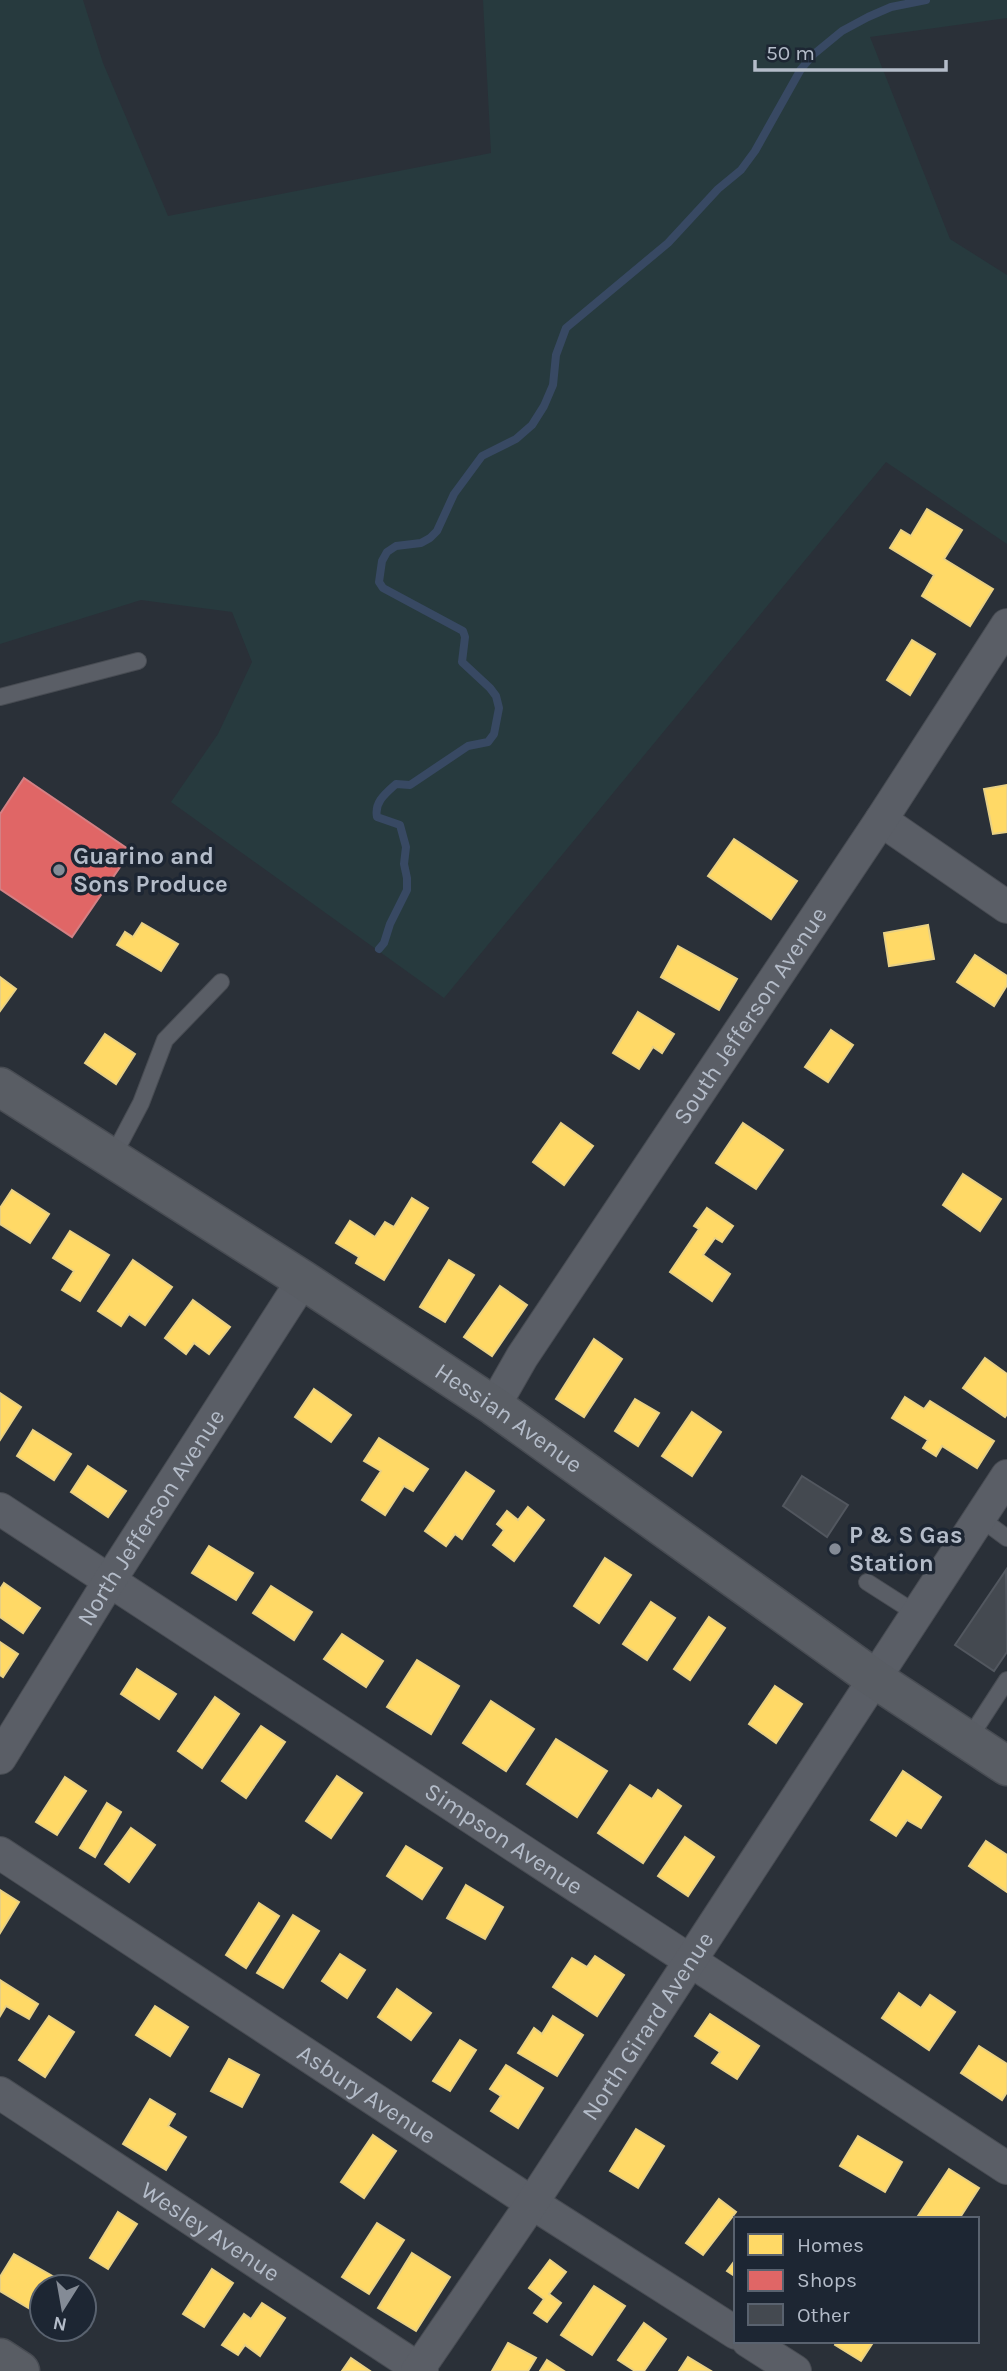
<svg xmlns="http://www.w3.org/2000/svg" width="1007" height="2371" font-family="Karla,sans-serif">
  <rect width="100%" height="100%" fill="#2a3038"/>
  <!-- green -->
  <polygon fill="#273a3e" points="0,0 83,0 103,63 168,216 491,153 483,0 1007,0 1007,18 870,37 950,239 1007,275 1007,544 886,462 444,998 171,802 218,734 252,662 232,612 141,600 0,644"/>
  <!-- homes -->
  <g fill="#ffd966" stroke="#e8d084" stroke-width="2">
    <polygon points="927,509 962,530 944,559 993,589 970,626 922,596 934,575 890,548 901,530 911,536"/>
    <polygon points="912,640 935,654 910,695 887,680"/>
    <polygon points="1007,785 1007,832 993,834 984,789"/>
    <polygon points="734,839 797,881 771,919 708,876"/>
    <polygon points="142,923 178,944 161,971 117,945 125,932 133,937"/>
    <polygon points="928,925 934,959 889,966 884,933"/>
    <polygon points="678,946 737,979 719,1010 661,977"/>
    <polygon points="975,955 1007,976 1007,985 994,1006 957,982"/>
    <polygon points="0,977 16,989 0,1011"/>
    <polygon points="638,1012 674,1034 662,1053 653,1047 639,1069 613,1053"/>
    <polygon points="831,1030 853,1045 828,1082 805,1067"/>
    <polygon points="105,1034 135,1054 116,1084 85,1063"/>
    <polygon points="561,1123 593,1146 564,1185 533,1162"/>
    <polygon points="743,1123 783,1150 756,1189 716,1163"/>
    <polygon points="963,1174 1001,1199 980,1231 943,1205"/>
    <polygon points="12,1190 49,1214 30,1243 0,1224 0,1208"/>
    <polygon points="412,1198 428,1208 384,1280 356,1263 359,1257 336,1243 350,1221 375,1237 385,1222 394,1227"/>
    <polygon points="707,1208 733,1226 722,1242 715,1238 703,1255 730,1274 712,1301 670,1272 699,1229 694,1226"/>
    <polygon points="70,1231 109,1255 80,1301 62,1290 74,1271 53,1258"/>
    <polygon points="133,1260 172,1287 145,1325 129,1314 121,1326 98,1311"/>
    <polygon points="449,1260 474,1275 445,1322 420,1307"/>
    <polygon points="500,1286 527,1305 492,1356 464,1337"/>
    <polygon points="193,1300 230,1327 209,1354 194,1343 186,1354 165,1338"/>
    <polygon points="594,1339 622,1359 584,1417 556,1399"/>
    <polygon points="985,1358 1007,1374 1007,1414 1005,1417 963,1388"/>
    <polygon points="314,1389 351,1415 331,1442 295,1417"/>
    <polygon points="0,1393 21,1407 0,1440"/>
    <polygon points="905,1397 924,1409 930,1401 994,1441 977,1468 942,1446 936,1456 923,1448 928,1440 892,1418"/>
    <polygon points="635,1399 659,1413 638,1446 615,1431"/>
    <polygon points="692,1412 721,1432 692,1476 662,1456"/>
    <polygon points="33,1430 71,1454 54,1480 17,1456"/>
    <polygon points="379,1438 428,1469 413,1491 404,1486 385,1515 362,1500 381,1471 364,1461"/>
    <polygon points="88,1466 126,1491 108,1517 71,1492"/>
    <polygon points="466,1472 494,1491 462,1539 455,1534 446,1546 425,1531"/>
    <polygon points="528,1507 544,1520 514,1561 493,1545 504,1530 497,1524 507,1511 518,1520"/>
    <polygon points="209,1546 253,1573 236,1600 192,1573"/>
    <polygon points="605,1558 631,1575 599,1623 574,1606"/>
    <polygon points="4,1583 40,1608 23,1633 0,1617 0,1589"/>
    <polygon points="271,1586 312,1612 294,1640 253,1613"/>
    <polygon points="651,1602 675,1618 647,1660 623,1644"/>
    <polygon points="709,1617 725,1628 690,1680 674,1669"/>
    <polygon points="342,1634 383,1661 366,1687 324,1659"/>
    <polygon points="0,1642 18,1654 3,1677 0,1675"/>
    <polygon points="417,1660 459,1686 431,1734 387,1707"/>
    <polygon points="137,1669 176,1694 159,1719 121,1694"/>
    <polygon points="775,1686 802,1704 776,1743 749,1724"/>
    <polygon points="215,1697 239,1714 202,1768 178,1751"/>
    <polygon points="491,1701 534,1729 506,1771 463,1743"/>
    <polygon points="261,1726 285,1742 246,1798 222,1781"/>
    <polygon points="556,1739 607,1771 577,1817 527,1784"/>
    <polygon points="903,1771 941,1797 921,1828 907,1820 896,1836 871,1820"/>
    <polygon points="337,1776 362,1793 331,1838 306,1821"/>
    <polygon points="65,1777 86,1791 57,1835 36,1822"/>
    <polygon points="630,1785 652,1799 658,1790 681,1806 643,1863 598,1833"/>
    <polygon points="107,1803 121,1812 95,1857 80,1848"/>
    <polygon points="131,1828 155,1845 129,1882 105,1864"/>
    <polygon points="685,1837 714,1857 688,1896 658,1876"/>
    <polygon points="986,1841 1007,1855 1007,1892 969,1866"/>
    <polygon points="406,1846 442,1868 422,1899 387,1876"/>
    <polygon points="466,1885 503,1907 485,1939 447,1918"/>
    <polygon points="0,1890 19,1902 0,1933"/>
    <polygon points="259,1903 279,1916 246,1968 226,1955"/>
    <polygon points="293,1915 319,1931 283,1988 257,1973"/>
    <polygon points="340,1954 365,1970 347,1998 322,1981"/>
    <polygon points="595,1956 624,1975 597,2016 553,1987 572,1958 587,1967"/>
    <polygon points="0,1980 38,2004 29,2019 6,2006 0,2016"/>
    <polygon points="397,1989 431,2013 411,2040 378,2017"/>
    <polygon points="899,1993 921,2008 930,1995 955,2012 929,2050 882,2018"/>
    <polygon points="155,2006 188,2027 170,2056 136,2035"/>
    <polygon points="710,2014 759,2046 737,2079 712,2063 720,2052 695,2036"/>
    <polygon points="49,2016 74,2032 45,2077 19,2060"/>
    <polygon points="553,2016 583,2035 557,2076 518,2053 534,2028 542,2034"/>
    <polygon points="460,2040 476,2050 450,2091 433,2081"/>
    <polygon points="979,2046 1007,2064 1007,2092 1002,2100 961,2073"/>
    <polygon points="229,2059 259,2075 242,2107 211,2091"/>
    <polygon points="506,2065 543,2088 518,2128 491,2111 501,2096 490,2089"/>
    <polygon points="150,2099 175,2114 168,2126 186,2137 166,2170 123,2144"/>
    <polygon points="636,2129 664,2146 638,2188 610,2171"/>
    <polygon points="373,2135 396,2151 364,2198 341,2182"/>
    <polygon points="858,2136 902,2162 885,2192 840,2166"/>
    <polygon points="949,2169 979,2188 959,2219 916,2219"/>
    <polygon points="719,2199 736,2212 703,2255 686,2243"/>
    <polygon points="118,2212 137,2224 108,2269 90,2258"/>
    <polygon points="377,2223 404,2240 369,2294 342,2277"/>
    <polygon points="412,2253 450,2277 416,2331 378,2308"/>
    <polygon points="14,2254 56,2278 50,2287 42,2287 42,2301 35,2312 0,2291 0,2277"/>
    <polygon points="736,2259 736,2277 727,2271"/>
    <polygon points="550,2260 566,2272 549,2294 561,2303 547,2322 534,2313 544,2299 529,2288"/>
    <polygon points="212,2269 233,2283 204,2327 183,2314"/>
    <polygon points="594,2286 625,2306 592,2355 561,2335"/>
    <polygon points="262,2303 285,2318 260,2356 245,2345 238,2355 222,2345 244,2314 251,2319"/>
    <polygon points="644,2323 666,2339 644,2371 635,2371 618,2360"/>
    <polygon points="837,2341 874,2341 861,2361 835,2345"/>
    <polygon points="508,2343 536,2358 528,2371 492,2371"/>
    <polygon points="688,2357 711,2371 679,2371"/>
    <polygon points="351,2358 370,2371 342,2371"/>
    <polygon points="547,2360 564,2371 540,2371"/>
  </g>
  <!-- shops -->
  <polygon fill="#e06666" stroke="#d38084" stroke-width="2" points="24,778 131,851 72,937 0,889 0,814"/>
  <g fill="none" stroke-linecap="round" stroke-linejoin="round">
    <!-- stream -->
    <path stroke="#384963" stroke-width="8" d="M379 949 384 943 390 924 407 890V878L404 864 406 847 400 825 377 817C374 802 386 793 396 784L410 785 468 746 488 742 494 734 499 708 496 696 490 688 462 662 465 637 463 631 383 588 379 582 382 561 387 552 396 546 421 543 430 538 437 531 454 494 482 456 516 439 532 425 544 406 553 385 556 355 566 328 668 243 718 189 741 170 755 151 801 69 814 54 842 31 868 17 891 7 926 0"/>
  </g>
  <!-- building -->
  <g fill="#444950" stroke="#52575f" stroke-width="2">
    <polygon points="802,1476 848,1505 827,1537 783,1506"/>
    <polygon points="1006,1570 1007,1652 994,1671 955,1645"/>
  </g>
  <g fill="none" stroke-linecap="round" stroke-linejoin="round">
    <defs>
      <g id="lane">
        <polyline points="0,697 138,661"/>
        <polyline points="112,1158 141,1103 165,1040 221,982"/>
        <polyline points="980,1518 1007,1538"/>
        <polyline points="867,1582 917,1614"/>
        <polyline points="968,1740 1007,1680"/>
      </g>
      <g id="street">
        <polyline points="881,820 1007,907"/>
        <path id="s1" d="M494 1406 522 1357 881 820 1007 625"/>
        <path id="s2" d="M0 1509 1007 2168"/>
        <path id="s3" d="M0 1758 110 1580 303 1280"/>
        <path id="s4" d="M0 1853 532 2203 736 2333"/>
        <path id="s5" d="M0 2093 422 2371"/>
        <polyline points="748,2341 795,2371"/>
        <path id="s6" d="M417 2371 532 2203 1007 1476"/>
      </g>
      <g id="secondary">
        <path id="s7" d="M0 1087 303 1280 494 1406 875 1679 1007 1766"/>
        <polyline points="0,2358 20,2371"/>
      </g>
    </defs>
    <!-- lane casing -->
    <use href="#lane" stroke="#484c53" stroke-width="18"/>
    <!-- street casing -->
    <use href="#street" stroke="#484c53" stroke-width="34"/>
    <!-- secondary casing -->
    <use href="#secondary" stroke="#484c53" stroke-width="41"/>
    <!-- lane -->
    <use href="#lane" stroke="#5a5e66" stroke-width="16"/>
    <!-- street -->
    <use href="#street" stroke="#5a5e66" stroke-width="32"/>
    <!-- secondary -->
    <use href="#secondary" stroke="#595d64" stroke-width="38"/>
  </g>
  <!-- markers -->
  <g fill="#848b96" stroke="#1d2633" stroke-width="2.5">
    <circle cx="59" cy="870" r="7"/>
    <circle cx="835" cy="1549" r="7"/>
  </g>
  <g text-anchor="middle" stroke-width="7" stroke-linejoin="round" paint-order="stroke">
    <!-- poi labels -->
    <g font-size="24" font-weight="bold" fill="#b4bcc9" stroke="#1d2633" text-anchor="start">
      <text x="73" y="864">Guarino and<tspan x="73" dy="28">Sons Produce</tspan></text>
      <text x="849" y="1543">P &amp; S Gas<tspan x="849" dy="28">Station</tspan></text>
    </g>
    <!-- street labels -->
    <g font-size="24" fill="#b4bcc9" stroke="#1d2633">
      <text dy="8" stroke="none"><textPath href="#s1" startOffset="467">South Jefferson Avenue</textPath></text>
      <text dy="8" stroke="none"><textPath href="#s7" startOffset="607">Hessian Avenue</textPath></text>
      <text dy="8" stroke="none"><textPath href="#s3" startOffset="284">North Jefferson Avenue</textPath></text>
      <text dy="8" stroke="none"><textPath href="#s2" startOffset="602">Simpson Avenue</textPath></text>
      <text dy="8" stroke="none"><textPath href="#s6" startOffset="415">North Girard Avenue</textPath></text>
      <text dy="8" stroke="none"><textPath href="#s4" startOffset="439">Asbury Avenue</textPath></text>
      <text dy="8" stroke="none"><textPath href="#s5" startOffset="252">Wesley Avenue</textPath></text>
    </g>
  </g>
  <!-- legend -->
  <rect x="734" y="2217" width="245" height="126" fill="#1d2633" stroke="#59626f" stroke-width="2"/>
  <rect x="748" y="2234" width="35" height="21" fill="#ffd966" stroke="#59626f" stroke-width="2"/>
  <text x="797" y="2252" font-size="21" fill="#b4bcc9">Homes</text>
  <rect x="748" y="2270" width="35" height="21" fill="#e06666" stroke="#59626f" stroke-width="2"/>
  <text x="797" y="2287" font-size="21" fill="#b4bcc9">Shops</text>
  <rect x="748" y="2304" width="35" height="21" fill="#444950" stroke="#59626f" stroke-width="2"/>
  <text x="797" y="2322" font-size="21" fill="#b4bcc9">Other</text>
  <!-- north arrow -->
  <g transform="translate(63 2308) rotate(191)"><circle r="33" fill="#1d2633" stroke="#59626f" stroke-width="2"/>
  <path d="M0-5L12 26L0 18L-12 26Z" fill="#848b96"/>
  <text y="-10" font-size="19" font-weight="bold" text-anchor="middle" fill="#b4bcc9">N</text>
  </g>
  <!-- scale -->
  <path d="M755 60v10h191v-10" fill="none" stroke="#b4bcc9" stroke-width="3.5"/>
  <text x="766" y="60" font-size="21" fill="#b4bcc9" stroke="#1d2633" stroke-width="5" paint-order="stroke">50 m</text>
</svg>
